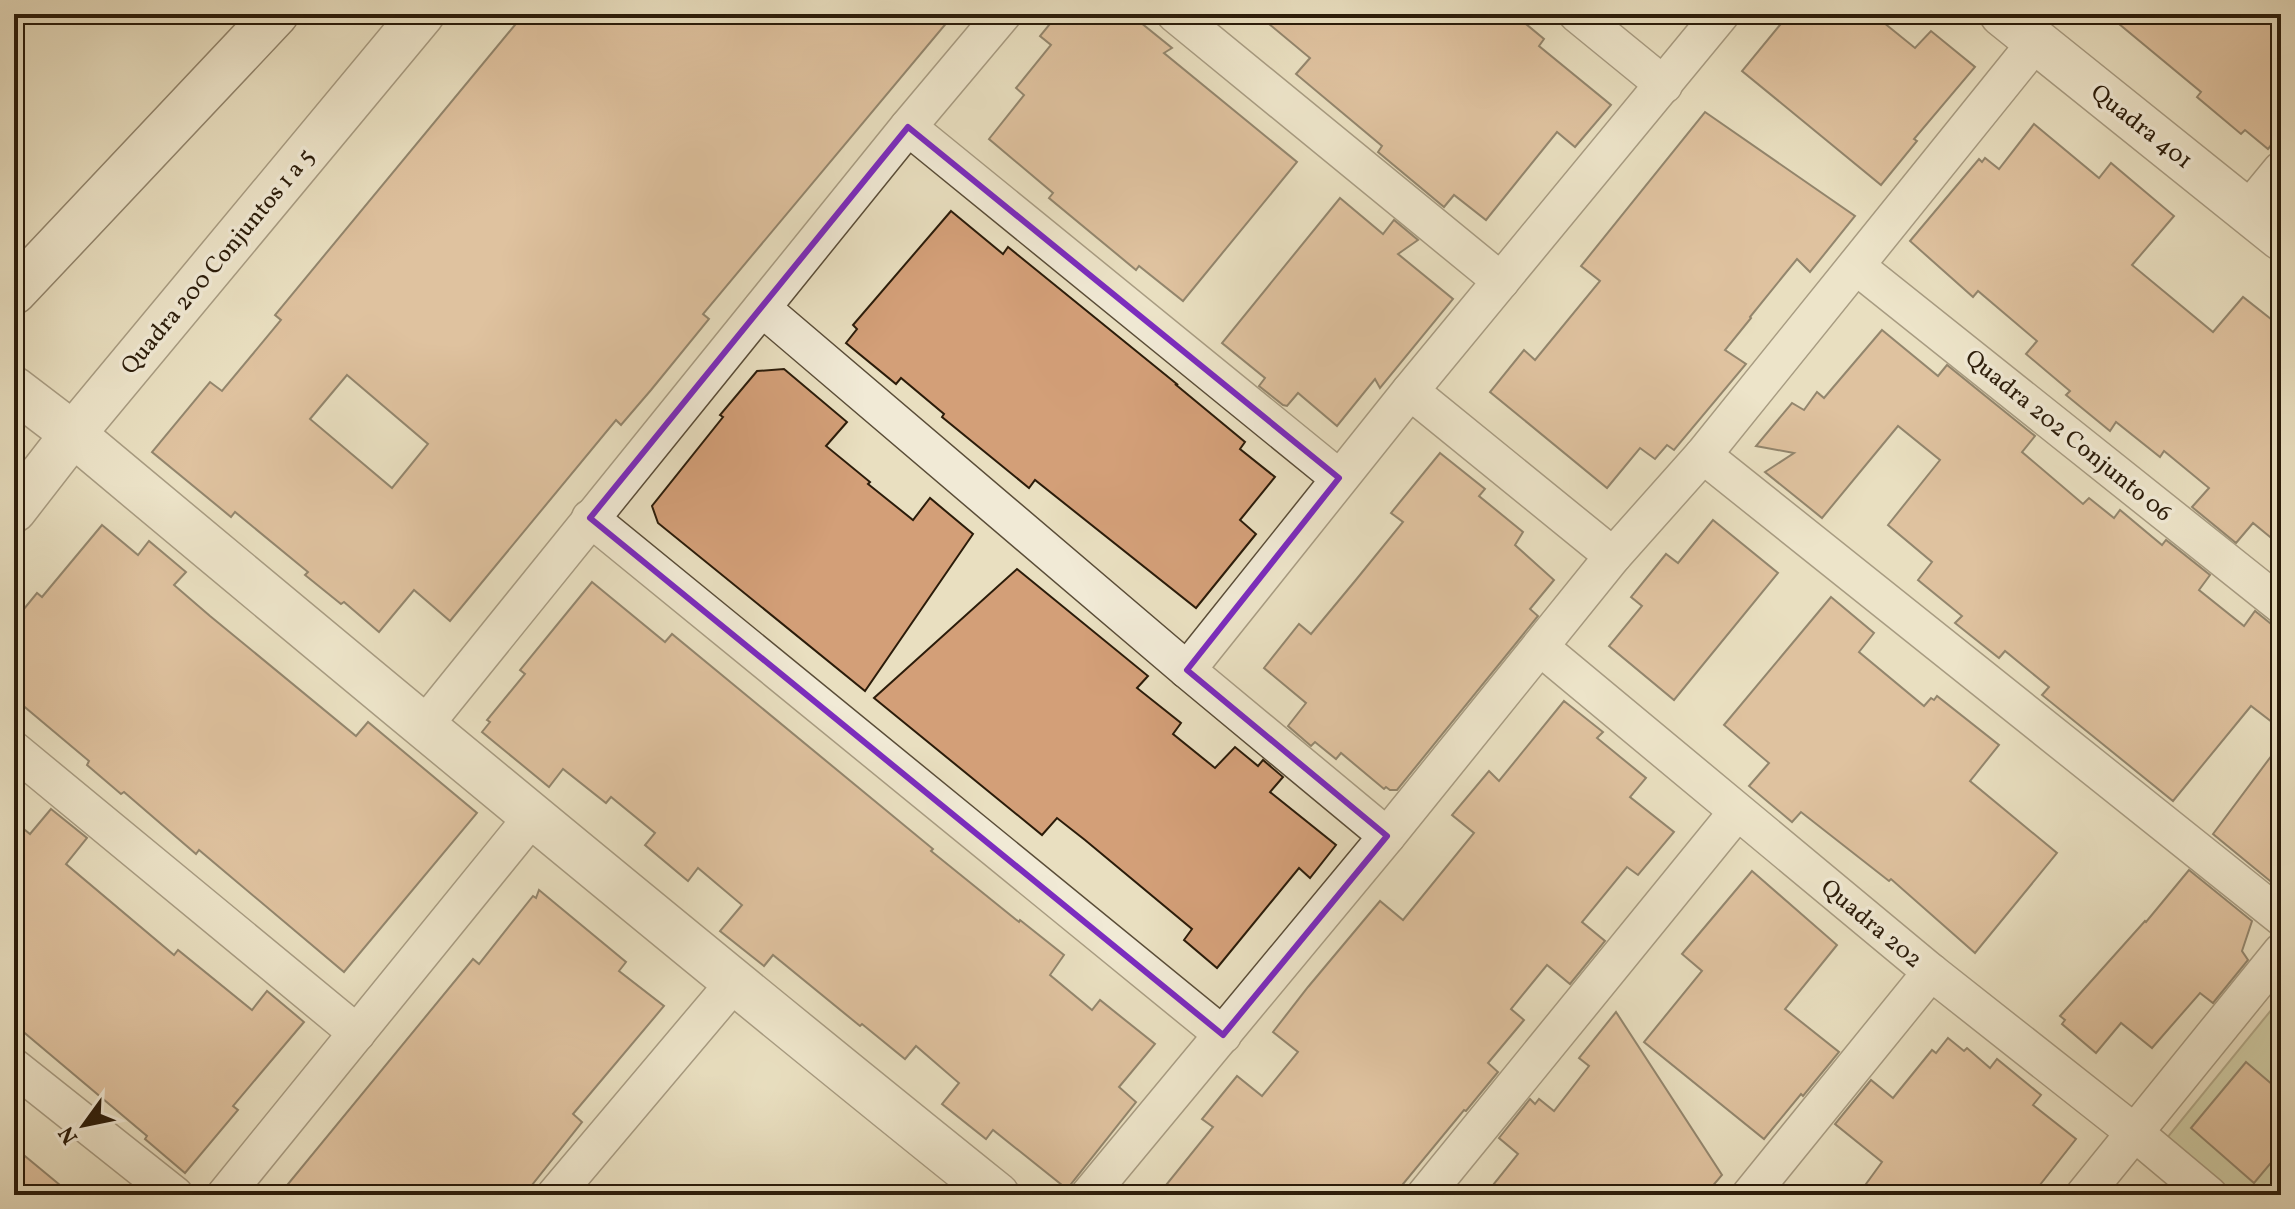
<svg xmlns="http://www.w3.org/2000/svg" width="2295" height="1209" font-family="Vollkorn,serif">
  <rect width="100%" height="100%" fill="#e9dfc0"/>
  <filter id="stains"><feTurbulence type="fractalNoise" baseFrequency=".0025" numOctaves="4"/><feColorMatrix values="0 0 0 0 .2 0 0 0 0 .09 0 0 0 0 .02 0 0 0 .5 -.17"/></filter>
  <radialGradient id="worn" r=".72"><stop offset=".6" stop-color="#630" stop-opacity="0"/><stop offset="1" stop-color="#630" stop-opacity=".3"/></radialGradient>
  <!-- green -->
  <polygon fill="#b9c190" stroke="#726e4d" stroke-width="2" points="2281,998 2281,1195 2228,1195 2162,1144"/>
  <!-- building -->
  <g fill="#d39f78" stroke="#2b1c0a" stroke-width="2" fill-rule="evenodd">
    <path d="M524 14H954L703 314 709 319 651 390 621 425 616 420 450 621 414 590 379 632 344 602 341 604 305 575 308 572 235 512 231 517 152 452 210 382 222 391 281 320 275 315ZM347 375 428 444 392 488 310 419Z"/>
    <polygon points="1058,14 1130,14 1172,48 1164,53 1297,162 1183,301 1139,266 1136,270 1049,198 1053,193 989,139 1024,95 1016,88 1051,45 1040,36"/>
    <polygon points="1257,14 1514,14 1544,39 1539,46 1611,105 1575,147 1557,132 1486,220 1454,195 1444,207 1378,152 1382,146 1296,74 1310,58"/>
    <polygon points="1789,14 1873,14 1915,48 1931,31 1975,67 1914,139 1917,141 1881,185 1742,71"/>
    <polygon points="2107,14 2281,14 2281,133 2268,149 2245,130 2241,134 2197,97 2201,92"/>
    <polygon points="1705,112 1855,216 1810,272 1797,259 1750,317 1751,318 1725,350 1746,364 1674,450 1667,445 1655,459 1640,448 1607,488 1490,392 1524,350 1535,360 1600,281 1581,266"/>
    <polygon points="2034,124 2099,178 2111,163 2174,216 2132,265 2213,332 2243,297 2281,327 2281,546 2253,523 2236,543 2192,507 2209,488 2164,451 2160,457 2116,422 2110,431 2066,395 2070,391 2026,354 2037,341 1978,291 1973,297 1910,241 1979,159 1982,162 1985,158 1999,169"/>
    <polygon points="1340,198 1383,234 1394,220 1418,240 1398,254 1453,299 1380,388 1375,379 1337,426 1298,393 1287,406 1283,405 1259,386 1265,378 1222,343"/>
    <polygon points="951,211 1003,254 1008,247 1178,385 1175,384 1245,442 1240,449 1275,477 1240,520 1256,534 1196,608 1035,480 1029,488 942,417 944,414 901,378 896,384 846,343 857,329 853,325"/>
    <polygon points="1882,330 1938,376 1947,365 2035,436 2022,452 2083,504 2089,498 2114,518 2120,510 2162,545 2166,540 2210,575 2199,590 2244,626 2255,611 2281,632 2281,729 2251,706 2173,801 2042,695 2049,687 2005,651 1999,658 1955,623 1962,616 1918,580 1932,562 1888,525 1940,460 1898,426 1822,518 1765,472 1794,453 1756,446 1792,403 1804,410 1817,392 1824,398"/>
    <polygon points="784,369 847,422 826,446 870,482 868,484 913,520 930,498 973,534 865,691 658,523 652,506 723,417 720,415 757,371"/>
    <polygon points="1440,453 1485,489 1479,496 1523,532 1515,545 1554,580 1530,609 1538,616 1397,790 1390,790 1386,787 1384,789 1341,753 1336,759 1315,742 1311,746 1288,726 1306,703 1264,668 1299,624 1311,634 1355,581 1403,522 1391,513"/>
    <polygon points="1713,520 1778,573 1674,700 1609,646 1642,606 1631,597 1666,554 1678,563"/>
    <polygon points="102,525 138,555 149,541 186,572 174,585 210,616 356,736 368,722 477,813 344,972 199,850 196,854 124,792 121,794 87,765 89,761 14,698 14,621 37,593 42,597"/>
    <polygon points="1017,569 1148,676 1137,688 1181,723 1173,734 1215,768 1235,747 1258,766 1263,760 1283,777 1270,792 1336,845 1310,878 1299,868 1217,968 1184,940 1192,929 1085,840 1057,818 1042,835 874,698"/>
    <polygon points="592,582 665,642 672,634 933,849 931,851 1019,922 1020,920 1064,955 1050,975 1092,1010 1100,1000 1155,1044 1119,1087 1136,1102 1067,1189 993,1130 986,1139 942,1104 959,1083 916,1046 905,1059 862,1024 860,1026 773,955 764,966 720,931 742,905 698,868 688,881 645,845 655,833 611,797 606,803 563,769 549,787 482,732 490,722 487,720 525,674 520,670"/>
    <polygon points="1831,597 1874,633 1859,652 1924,706 1931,698 1934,700 1937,696 1999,745 1970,781 2057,853 1975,953 1891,879 1889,881 1801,812 1792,822 1749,786 1769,763 1724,725"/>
    <polygon points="1564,701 1603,732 1597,738 1646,778 1630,797 1674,832 1638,875 1627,867 1582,922 1605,941 1570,984 1547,965 1511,1009 1524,1020 1488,1063 1498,1072 1466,1111 1464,1110 1394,1195 1158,1195 1213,1127 1202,1119 1237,1076 1262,1096 1298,1052 1273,1032 1308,987 1380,901 1403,920 1474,833 1452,815 1489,771 1499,781"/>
    <polygon points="2281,743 2281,890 2213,834"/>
    <polygon points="51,809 87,838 66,864 174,955 178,950 252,1010 267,991 304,1022 233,1106 238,1110 185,1173 145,1139 147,1136 14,1024 14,821 30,834"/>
    <polygon points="2189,870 2252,921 2242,951 2248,960 2213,1003 2200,993 2152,1048 2121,1023 2096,1053 2062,1024 2065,1020 2060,1016 2145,921 2146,922"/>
    <polygon points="1752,871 1837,945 1785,1009 1839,1052 1803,1096 1801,1094 1764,1139 1644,1042 1702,971 1682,954"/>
    <polygon points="539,890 626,962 619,971 664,1006 573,1114 582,1122 524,1195 279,1195 473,959 479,964 533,896 536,898"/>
    <polygon points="1616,1012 1722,1175 1705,1195 1485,1195 1518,1154 1499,1138 1530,1099 1535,1104 1539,1099 1554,1111 1589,1066 1579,1058"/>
    <polygon points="1948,1038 1964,1051 1967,1048 1990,1068 1997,1059 2041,1095 2033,1105 2076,1139 2032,1195 1858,1195 1882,1162 1835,1124 1871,1080 1893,1098 1932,1050 1936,1053"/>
    <polygon points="2246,1062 2281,1092 2281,1151 2254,1183 2191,1128"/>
    <polygon points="14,1147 72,1195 14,1195"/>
  </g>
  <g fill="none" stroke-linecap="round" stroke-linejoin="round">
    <defs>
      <g id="minor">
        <polyline points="1175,14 1501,281"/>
        <polyline points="1577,14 1664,85"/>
        <polyline points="908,127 1339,478"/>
        <polyline points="2248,210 2281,170"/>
        <polyline points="1856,266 2281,605"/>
        <polyline points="762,308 1187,670 1387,836"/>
        <polyline points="1410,391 1613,556"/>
        <polyline points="1703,455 2281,917"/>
        <polyline points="590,518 1223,1035"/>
        <polyline points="1540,647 1931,972 2135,1133 2209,1195"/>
        <polyline points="1187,670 1410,391 1721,14"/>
        <polyline points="423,727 908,127 1003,14"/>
        <polyline points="14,750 357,1033"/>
        <polyline points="14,1067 175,1195"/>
        <polyline points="225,1195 533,816"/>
        <polyline points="555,1195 734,983"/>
        <polyline points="1089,1195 1387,836 1613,556 1703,455 2036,42"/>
        <polyline points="1425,1195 1737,812"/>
        <polyline points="1750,1195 1931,972"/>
        <polyline points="2084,1195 2281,952"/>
      </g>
      <g id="tertiary">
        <polyline points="2002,14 2281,238"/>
        <path d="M14 389 73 434C379 690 686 945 997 1195"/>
        <polyline points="14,510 73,434 422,14"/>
      </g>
      <polyline id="secondary" points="14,292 276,14"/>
    </defs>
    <!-- minor casing -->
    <use href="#minor" stroke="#5a4d38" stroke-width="39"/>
    <!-- tertiary casing -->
    <use href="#tertiary" stroke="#5a4d38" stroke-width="47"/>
    <!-- secondary casing -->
    <use href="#secondary" stroke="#2b1c0a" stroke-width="47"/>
    <!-- minor -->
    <use href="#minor" stroke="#f1ead6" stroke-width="36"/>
    <!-- tertiary -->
    <use href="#tertiary" stroke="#f1ead6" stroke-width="44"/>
    <!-- secondary -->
    <use href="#secondary" stroke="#f1ead6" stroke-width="44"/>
  </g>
  <!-- marked area -->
  <path d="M0 0H2295V1209H0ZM908 127 1339 478 1187 670 1387 836 1223 1035 590 518Z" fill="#e9dfc0" fill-opacity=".55" fill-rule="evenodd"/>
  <path fill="none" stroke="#7b2cbf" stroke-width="6" stroke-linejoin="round" d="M908 127 1339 478 1187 670 1387 836 1223 1035 590 518Z"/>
  <g text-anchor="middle" stroke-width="7" stroke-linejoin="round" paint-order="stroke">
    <!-- street labels -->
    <g font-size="24" fill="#2b1c0a" stroke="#f1ead6">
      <text transform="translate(2142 126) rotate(38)" y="8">Quadra 401</text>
      <text transform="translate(217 261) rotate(-50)" y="8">Quadra 200 Conjuntos 1 a 5</text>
      <text transform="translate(2069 435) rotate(39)" y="8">Quadra 202 Conjunto 06</text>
      <text transform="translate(1872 923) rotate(40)" y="8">Quadra 202</text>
    </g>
  </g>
  <!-- margin -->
  <rect width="2295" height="1209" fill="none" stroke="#e9dfc0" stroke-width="48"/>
  <rect x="16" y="16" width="2263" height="1177" fill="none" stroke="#2b1c0a" stroke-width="4"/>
  <rect x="24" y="24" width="2247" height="1161" fill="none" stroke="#2b1c0a" stroke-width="2"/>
  <!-- north arrow -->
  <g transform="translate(84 1125) rotate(237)" stroke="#f1ead6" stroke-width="6" paint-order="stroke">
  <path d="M0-6L14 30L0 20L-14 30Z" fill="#2b1c0a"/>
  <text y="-12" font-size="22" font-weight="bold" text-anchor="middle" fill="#2b1c0a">N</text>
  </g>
  <rect width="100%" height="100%" filter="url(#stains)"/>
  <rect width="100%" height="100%" fill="url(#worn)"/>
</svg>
